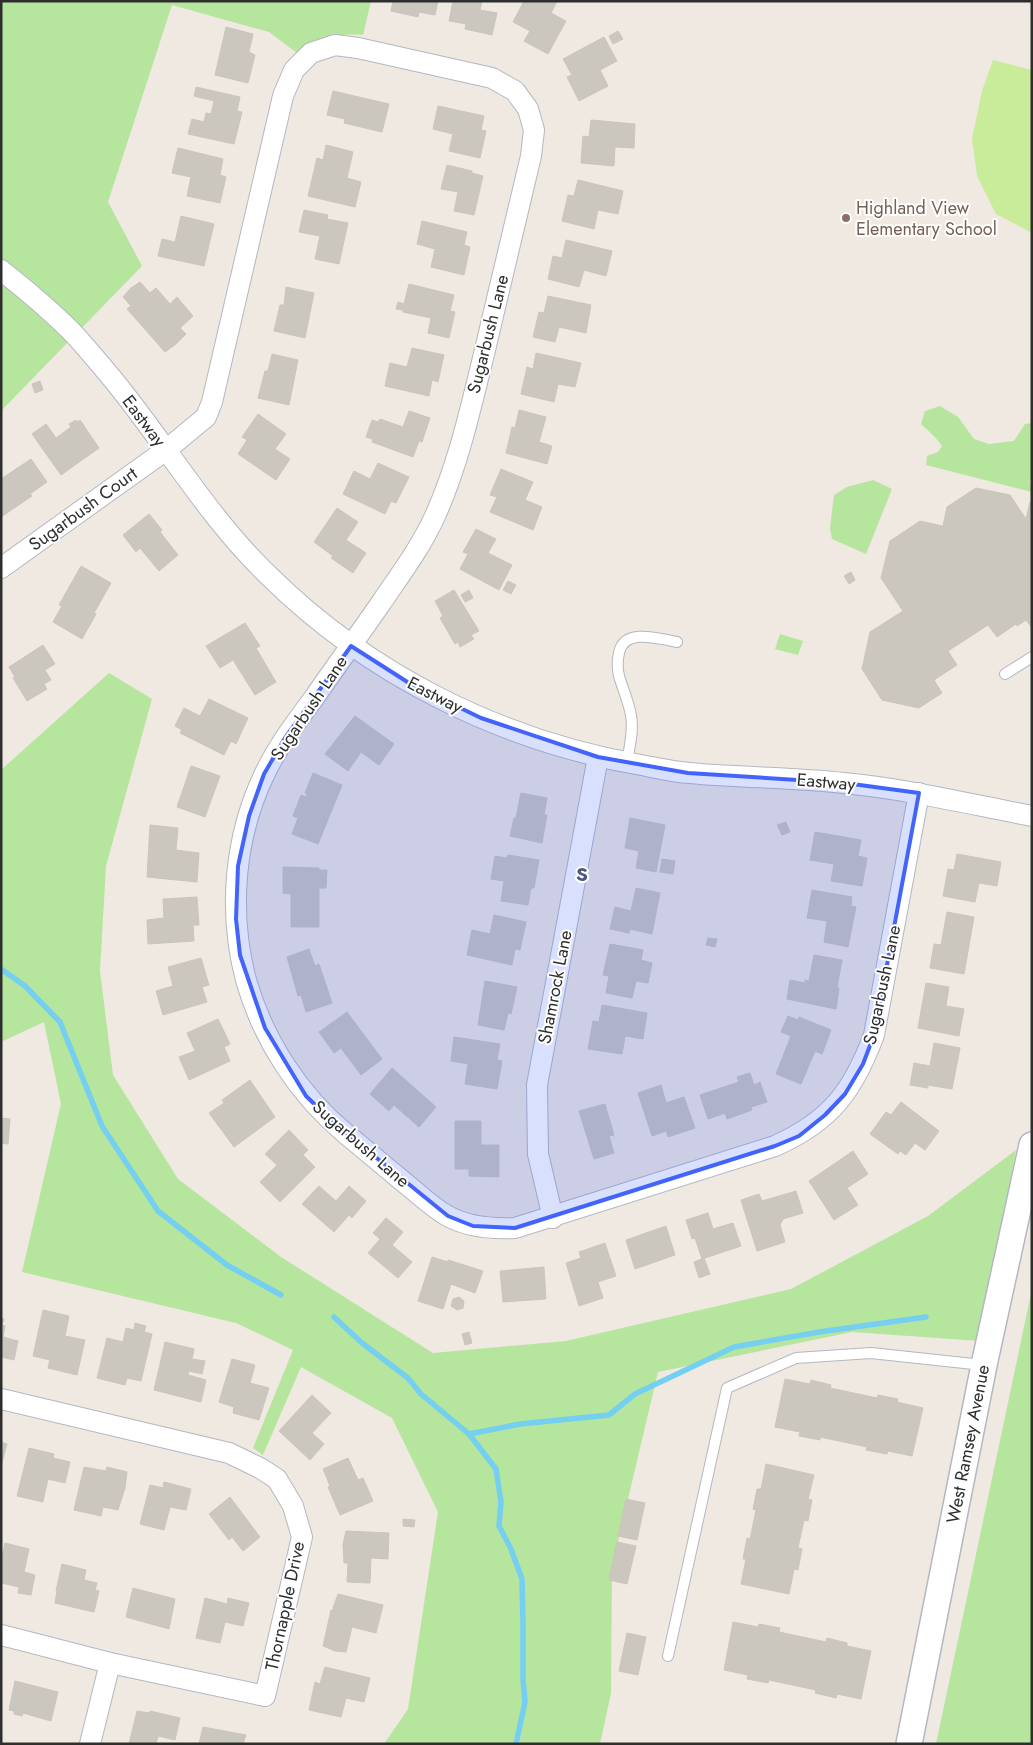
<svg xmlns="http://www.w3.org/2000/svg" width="1033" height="1745" font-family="Jost,sans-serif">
  <rect width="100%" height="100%" fill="#efe9e1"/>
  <!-- green -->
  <g fill="#b6e59e">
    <path d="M1 1H371L363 35C340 33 316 38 297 53L269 32 172 5 108 202 142 266 1 411Z"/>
    <polygon points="940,406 958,417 974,439 989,444 1014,441 1025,424 1032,423 1032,473 1030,482 1032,492 926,465 927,456 938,452 942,446 935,437 921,424 925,411"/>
    <polygon points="873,480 892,489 866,554 832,539 830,528 834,495 847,487"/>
    <polygon points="780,634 803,641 798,655 775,649"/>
    <polygon points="109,673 152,699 106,866 100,971 113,1075 178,1179 281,1257 433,1353 566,1341 791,1289 928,1216 1016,1150 980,1341 852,1332 658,1372 612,1567 611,1693 600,1744 384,1744 408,1709 438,1512 392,1418 301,1367 263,1455 253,1448 293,1350 236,1323 22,1272 61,1104 44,1022 1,1042 1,770"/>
    <polygon points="1032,1289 1032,1744 936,1744"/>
  </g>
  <!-- pitch -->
  <polygon fill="#c9ec9a" points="993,60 1032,70 1032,233 996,214 977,176 972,139 982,91"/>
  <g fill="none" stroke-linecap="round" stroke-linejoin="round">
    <!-- stream -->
    <g stroke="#75cff0" stroke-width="5.5">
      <polyline points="1,969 25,986 60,1022 102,1126 158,1211 227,1265 281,1295"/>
      <polyline points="334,1317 362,1343 408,1378 421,1394 469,1434 496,1469 501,1502 499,1526 511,1549 522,1579 523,1622 523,1679 525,1702 516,1744"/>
      <polyline points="469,1434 520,1424 609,1415 635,1394 734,1347 819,1332 926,1317"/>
    </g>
  </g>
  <!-- building -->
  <g fill="#cbc7bf" stroke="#cbc5ba">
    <polygon points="393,1 438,1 435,15 419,12 418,17 391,11"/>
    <polygon points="453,1 482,1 480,10 497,13 492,35 465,29 466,24 449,21"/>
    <polygon points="524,1 557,1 551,13 566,21 548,54 524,41 530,31 513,22"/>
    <polygon points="226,27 253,34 249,52 255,55 248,83 215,75"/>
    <polygon points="618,31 623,39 613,44 609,36"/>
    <polygon points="604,37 617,61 600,70 608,86 579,101 567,77 572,75 563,59"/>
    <polygon points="196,87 240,97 237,111 242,112 234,144 188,134 192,119 204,122 206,113 211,114 214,101 194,96"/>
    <polygon points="333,91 389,104 382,132 344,123 345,119 327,115"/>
    <polygon points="438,106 484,116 481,130 486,131 480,158 449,151 453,134 433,129"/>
    <polygon points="591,120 635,124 634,148 615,147 614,166 581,163 583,136 589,137"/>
    <polygon points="326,145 353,152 347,178 361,182 355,207 308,196 317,158 323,160"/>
    <polygon points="178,148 223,159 220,175 226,177 220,203 187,196 191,177 172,173"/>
    <polygon points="447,165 472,171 472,173 483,176 474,215 454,211 458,192 441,189"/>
    <polygon points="578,180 623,191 618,214 598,210 594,229 562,221 568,195 574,196"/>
    <polygon points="304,210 328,215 327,219 348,223 339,264 315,259 320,236 299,232"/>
    <polygon points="181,216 214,224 204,266 158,256 162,239 175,242"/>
    <polygon points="422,221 467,232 464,245 470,247 464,275 431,267 435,249 417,244"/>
    <polygon points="566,240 612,251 606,276 584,270 579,287 548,279 553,256 562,258"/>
    <polygon points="140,282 150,293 156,288 170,304 177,297 193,316 180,328 186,334 176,344 165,352 127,309 131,306 123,297 131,288"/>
    <polygon points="409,284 454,295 450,311 455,312 449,338 428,333 431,318 403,312 403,310 396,309 398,302 404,304"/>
    <polygon points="286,287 314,293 305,338 274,331 280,305 284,305"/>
    <polygon points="548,296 591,305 586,333 559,327 555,342 533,337 539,312 544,313"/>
    <polygon points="412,348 444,355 438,382 432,380 429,396 385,386 390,363 407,367"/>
    <polygon points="536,353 581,363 575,387 558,384 554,402 521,394 527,367 533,369"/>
    <polygon points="272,354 298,360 289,405 258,398 265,371 268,371"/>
    <polygon points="40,381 43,390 35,393 32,384"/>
    <polygon points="519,410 546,417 539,442 552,446 547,464 506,453 512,427 515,428"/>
    <polygon points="409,411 430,418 422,442 419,441 413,457 372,442 373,439 366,437 372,420 378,422 380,419 403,427"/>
    <polygon points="258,414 286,434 275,449 290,459 276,480 238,454 247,440 242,437"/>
    <polygon points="76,420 77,422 80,420 99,448 61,475 32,434 46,424 56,438 71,427 69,424"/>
    <polygon points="31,459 47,482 30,494 32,496 1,517 1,479"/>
    <polygon points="378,463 409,477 396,503 391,501 385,514 343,494 354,471 370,479"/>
    <polygon points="501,469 533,482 525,500 542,507 533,530 490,512 497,497 490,495"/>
    <polygon points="976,488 1010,495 1026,519 1030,502 1032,503 1032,545 1012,540 979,562 956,529 943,526 947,507"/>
    <polygon points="337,508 358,522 346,540 366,553 353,573 331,558 333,556 314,542"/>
    <polygon points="149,514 162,530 160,532 178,555 159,571 140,548 136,552 123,535"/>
    <polygon points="920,521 956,529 979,562 1012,540 1032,545 1032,628 1026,620 1017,626 1016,624 997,637 988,625 948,651 957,665 934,680 942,693 919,708 882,700 862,669 870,632 903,611 881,578 890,541"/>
    <polygon points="476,529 496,539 488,553 512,565 499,590 460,569 468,554 463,552"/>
    <polygon points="81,566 111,583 94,613 96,614 82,639 53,622 62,606 59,605"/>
    <polygon points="851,572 855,580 849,584 844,576"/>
    <polygon points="508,581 516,585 511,594 503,590"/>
    <polygon points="454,590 479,631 471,635 474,639 460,647 458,642 455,644 440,618 443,616 435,601"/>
    <polygon points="469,590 473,598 465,602 461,595"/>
    <polygon points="245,623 260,646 256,648 276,682 255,695 233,660 220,668 206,646"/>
    <polygon points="43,645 55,664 45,670 51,680 44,684 47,689 27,701 13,678 15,677 9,667"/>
    <polygon points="209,699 248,718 236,744 231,741 224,755 180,733 182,730 175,726 184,708 200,716"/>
    <polygon points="355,716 394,744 379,765 361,752 348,771 325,754"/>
    <polygon points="191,766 220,776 205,817 177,807"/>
    <polygon points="313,773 342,785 318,844 292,834 298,818 293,816 301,795 306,797 307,794 305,793"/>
    <polygon points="521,793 547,798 544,815 547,815 542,843 510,836 514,818 516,818"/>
    <polygon points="630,818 665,825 656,872 636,868 639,851 625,848"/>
    <polygon points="786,822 790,832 782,835 777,825"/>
    <polygon points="150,825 178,828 176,850 199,853 197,882 147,877"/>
    <polygon points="815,832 861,840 858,856 867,858 862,886 831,881 834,864 810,860"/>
    <polygon points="957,854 1001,862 997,886 979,883 975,902 943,896 948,869 954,870"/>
    <polygon points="508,855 539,860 534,888 531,888 528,905 501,901 504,881 491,879 495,856 507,858"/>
    <polygon points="662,859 675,861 673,874 660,872"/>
    <polygon points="283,867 319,868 319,870 327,870 326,888 319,888 319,927 291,927 291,894 283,893"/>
    <polygon points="636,888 660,893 652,934 630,929 629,933 610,929 615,907 631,911"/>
    <polygon points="812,890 852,897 851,906 856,907 848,947 824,942 827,921 807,918"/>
    <polygon points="197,897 199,925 193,925 194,941 148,944 147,920 164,918 163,899"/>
    <polygon points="947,912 974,917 964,974 930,968 934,944 941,945"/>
    <polygon points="494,915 526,922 520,950 515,949 512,965 467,955 472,930 490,934"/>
    <polygon points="708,938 717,939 715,947 706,945"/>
    <polygon points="610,944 643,950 641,960 652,963 648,983 636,981 632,998 606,993 609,976 603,975"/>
    <polygon points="309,949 315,966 319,964 332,1003 306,1012 301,995 298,996 287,957"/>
    <polygon points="814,955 842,960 837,988 839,988 836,1009 787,999 790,980 805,983 805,980 809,981"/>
    <polygon points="201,958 209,985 202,987 207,1002 163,1015 156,991 173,986 168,967"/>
    <polygon points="485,981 517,987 511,1014 508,1013 504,1030 478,1025"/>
    <polygon points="926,983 949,987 946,1006 964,1009 959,1036 918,1028"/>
    <polygon points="602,1005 647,1013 643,1039 625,1036 622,1054 588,1049 593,1021 599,1022"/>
    <polygon points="347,1012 382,1059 361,1075 341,1048 334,1053 319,1032"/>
    <polygon points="788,1016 798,1020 799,1017 831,1030 822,1054 815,1051 801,1084 776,1074 791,1036 781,1032"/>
    <polygon points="218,1019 230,1044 224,1047 230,1061 189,1080 179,1057 195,1051 187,1033"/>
    <polygon points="454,1037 500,1044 497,1060 502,1061 497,1089 465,1084 468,1064 451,1061"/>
    <polygon points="934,1043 960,1048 952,1089 928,1085 928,1088 910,1085 914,1063 930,1066"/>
    <polygon points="392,1068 436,1107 419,1127 394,1105 389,1111 370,1094"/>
    <polygon points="750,1073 754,1085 760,1082 767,1102 751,1107 752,1110 727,1119 725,1113 708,1119 700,1095 739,1082 737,1077"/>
    <polygon points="250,1080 275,1117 234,1147 209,1113 224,1103 222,1100"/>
    <polygon points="661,1085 666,1103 684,1097 695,1128 668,1137 666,1131 652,1136 638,1093"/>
    <polygon points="901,1102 939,1131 925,1150 915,1143 906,1155 900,1151 898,1154 870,1134 886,1112 891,1115"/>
    <polygon points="605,1104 614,1135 609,1136 614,1153 594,1159 579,1111"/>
    <polygon points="1,1118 10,1119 8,1144 1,1143"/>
    <polygon points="455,1121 481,1121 481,1145 499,1145 499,1177 469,1176 469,1169 455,1169"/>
    <polygon points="289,1130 308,1150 303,1155 315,1167 280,1202 260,1182 277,1165 265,1154"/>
    <polygon points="853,1151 868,1174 847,1188 858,1205 834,1220 809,1181"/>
    <polygon points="319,1186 336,1201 349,1186 366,1201 352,1218 349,1215 334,1232 302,1204"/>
    <polygon points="796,1191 803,1213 783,1219 780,1225 785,1242 757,1251 741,1200 759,1194 762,1201"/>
    <polygon points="708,1213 713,1229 733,1223 741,1246 702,1259 695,1238 692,1239 686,1220"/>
    <polygon points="386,1218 403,1232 392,1245 412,1262 398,1278 368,1253 380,1239 373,1233"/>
    <polygon points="666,1226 675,1255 635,1269 626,1240"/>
    <polygon points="605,1243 616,1276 598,1282 603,1298 579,1306 566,1263 581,1258 579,1252"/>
    <polygon points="432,1257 448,1262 448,1260 483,1271 475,1293 451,1284 443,1309 418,1301"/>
    <polygon points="704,1258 710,1274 699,1278 694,1262"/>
    <polygon points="544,1267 546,1299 503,1302 500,1271"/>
    <polygon points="459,1297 464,1301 463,1308 457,1310 451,1306 453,1299"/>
    <polygon points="43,1310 69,1316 65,1336 85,1340 77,1375 48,1368 50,1360 33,1356"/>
    <polygon points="1,1318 4,1319 2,1325 5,1326 3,1337 18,1341 14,1360 1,1357"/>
    <polygon points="135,1323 146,1326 144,1332 152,1334 141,1381 127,1378 125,1385 97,1378 107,1338 123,1342 126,1328 134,1330"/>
    <polygon points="469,1332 472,1343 465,1345 462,1334"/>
    <polygon points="165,1342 194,1349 192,1359 205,1361 202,1374 189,1371 188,1375 206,1380 201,1402 154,1390"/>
    <polygon points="232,1359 255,1365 250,1383 269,1388 259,1420 233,1413 234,1407 219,1402"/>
    <polygon points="785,1379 810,1384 811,1380 831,1385 830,1388 877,1398 878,1395 898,1399 897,1402 923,1408 912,1456 888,1451 887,1454 866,1450 867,1447 820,1437 820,1440 799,1436 800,1432 775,1427"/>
    <polygon points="312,1395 331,1413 312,1433 324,1444 310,1460 279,1431"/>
    <polygon points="1,1442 7,1444 1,1466"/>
    <polygon points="29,1448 54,1454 53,1458 70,1462 65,1483 48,1479 43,1502 17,1496"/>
    <polygon points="348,1458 358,1480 363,1478 373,1501 340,1515 328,1487 330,1486 323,1469"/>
    <polygon points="766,1464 814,1475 808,1499 812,1500 808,1521 804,1520 798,1548 802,1549 798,1570 794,1569 789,1594 741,1584 746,1559 743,1559 747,1538 750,1539 756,1510 753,1509 757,1489 761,1489"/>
    <polygon points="84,1467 106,1471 107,1467 127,1472 125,1488 118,1510 103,1507 101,1516 74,1510"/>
    <polygon points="164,1482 191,1489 186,1510 170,1507 164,1530 140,1524 150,1485 163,1488"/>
    <polygon points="230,1497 260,1537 243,1551 232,1537 229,1540 209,1514"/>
    <polygon points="626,1499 645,1503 637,1540 618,1536"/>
    <polygon points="403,1519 415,1520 414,1527 403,1526"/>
    <polygon points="346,1531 389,1533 388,1559 371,1558 370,1583 347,1582 348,1563 344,1563 343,1544"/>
    <polygon points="617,1542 636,1546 627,1584 609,1580"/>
    <polygon points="5,1543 29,1549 24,1572 35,1575 31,1595 18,1593 19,1587 1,1583 1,1562"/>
    <polygon points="62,1564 86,1570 84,1580 97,1583 95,1590 99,1591 94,1612 55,1603 57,1591 56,1591"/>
    <polygon points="133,1588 175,1599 169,1629 126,1617"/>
    <polygon points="338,1594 383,1605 376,1633 352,1627 346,1652 335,1651 323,1646 331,1610 334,1610 333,1608"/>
    <polygon points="205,1598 227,1604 228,1598 249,1603 243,1626 225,1622 220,1643 196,1638"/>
    <polygon points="733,1622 758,1627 759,1624 780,1628 779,1632 826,1642 827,1638 847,1643 847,1646 871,1651 861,1699 837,1694 836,1698 815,1693 816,1690 769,1680 768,1683 747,1679 748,1675 724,1670"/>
    <polygon points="627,1633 646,1637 638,1675 619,1671"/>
    <polygon points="325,1667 370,1678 364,1702 346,1698 341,1717 309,1710 315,1682 320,1684"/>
    <polygon points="15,1681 58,1692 51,1721 23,1713 22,1716 14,1714 14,1711 9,1710"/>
    <polygon points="137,1711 149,1713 150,1711 180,1718 175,1740 158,1736 156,1744 129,1744"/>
    <polygon points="203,1727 246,1735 243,1744 199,1744"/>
  </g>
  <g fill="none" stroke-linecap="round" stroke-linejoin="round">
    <defs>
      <g id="service">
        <polyline points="1005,674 1032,657"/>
        <path d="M627 763C629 748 634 731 631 716 629 702 623 690 619 676 617 667 617 661 619 653 624 627 660 639 677 642"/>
        <polyline points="668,1656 727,1388 796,1358 871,1353 983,1365"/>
      </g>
      <g id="minor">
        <path d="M1 270C25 289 49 309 71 331 86 347 101 365 115 382 167 446 208 517 268 575 369 675 502 741 641 765 657 768 674 772 690 773 741 778 793 777 844 783 907 789 969 804 1032 816"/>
        <path d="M1 568 166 450 206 417 212 402 283 96 294 70 311 53 335 45 358 48 492 78 515 91 528 109 534 130 531 156C516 220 500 285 485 350 471 406 459 463 435 516 421 547 400 575 381 603 359 635 336 666 314 698 296 722 278 746 265 773 234 837 228 912 246 980 263 1040 299 1095 346 1134 368 1152 389 1170 411 1188 422 1197 434 1208 446 1215 466 1227 492 1229 515 1228L775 1146C831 1121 853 1091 874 1035L919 793"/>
        <polyline points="553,1218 538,1154 537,1085 598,757"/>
        <polyline points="1,1399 229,1453 260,1468 277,1479 293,1506 302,1537 265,1696 110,1663 1,1635"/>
        <polyline points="90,1744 110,1663"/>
      </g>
      <polyline id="tertiary" points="909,1744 984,1365 1032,1145"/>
    </defs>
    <!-- service casing -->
    <use href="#service" stroke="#b4b7c1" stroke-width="12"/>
    <!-- minor casing -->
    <use href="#minor" stroke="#b4b7c1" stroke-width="22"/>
    <!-- tertiary casing -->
    <use href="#tertiary" stroke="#b4b7c1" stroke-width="28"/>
    <!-- service -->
    <use href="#service" stroke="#fff" stroke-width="10"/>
    <!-- minor -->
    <use href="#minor" stroke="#fff" stroke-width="20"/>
    <!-- tertiary -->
    <use href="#tertiary" stroke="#fff" stroke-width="25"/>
  </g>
  <!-- marked area -->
  <path fill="#4264fb" fill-opacity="0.2" stroke="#4264fb" stroke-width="4" stroke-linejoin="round" d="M351 646 409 683 481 718 598 757 688 773 845 783 919 793 874 1035 863 1064 845 1094 825 1115 799 1136 775 1146 515 1228 473 1226 448 1216 336 1125 306 1096 265 1028 240 955 236 919 238 866 249 816 264 774 285 738Z"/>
  <!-- markers -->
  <circle fill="#8d6e63" stroke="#fff" stroke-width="2" cx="846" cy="218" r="5"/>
  <g text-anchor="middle" stroke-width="4" stroke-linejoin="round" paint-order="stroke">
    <!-- education labels -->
    <g font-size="18" fill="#785e54" stroke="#fff" text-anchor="start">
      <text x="856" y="214">Highland View<tspan x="856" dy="21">Elementary School</tspan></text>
    </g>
    <!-- street labels -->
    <g font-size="18" fill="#2e2e2e" stroke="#fff">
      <text transform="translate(488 334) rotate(-76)" y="6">Sugarbush Lane</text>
      <text transform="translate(144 421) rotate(53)" y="6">Eastway</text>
      <text transform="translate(83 509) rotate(-36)" y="6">Sugarbush Court</text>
      <text transform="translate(435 695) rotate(27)" y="6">Eastway</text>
      <text transform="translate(309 708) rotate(-56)" y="6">Sugarbush Lane</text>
      <text transform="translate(826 782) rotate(5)" y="6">Eastway</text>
      <text transform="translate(882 985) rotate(-78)" y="6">Sugarbush Lane</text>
      <text transform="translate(555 987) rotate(-79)" y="6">Shamrock Lane</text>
      <text transform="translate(361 1144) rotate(41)" y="6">Sugarbush Lane</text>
      <text transform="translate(968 1444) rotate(-79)" y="6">West Ramsey Avenue</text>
      <text transform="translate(285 1606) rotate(-78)" y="6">Thornapple Drive</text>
    </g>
    <!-- neighbourhood labels -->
    <g font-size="19" font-weight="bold" fill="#4d5680" stroke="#fff">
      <text x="582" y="881">S</text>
    </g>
  </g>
  <!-- border -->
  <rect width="1033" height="1745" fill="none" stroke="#2e2e2e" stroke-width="5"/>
</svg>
